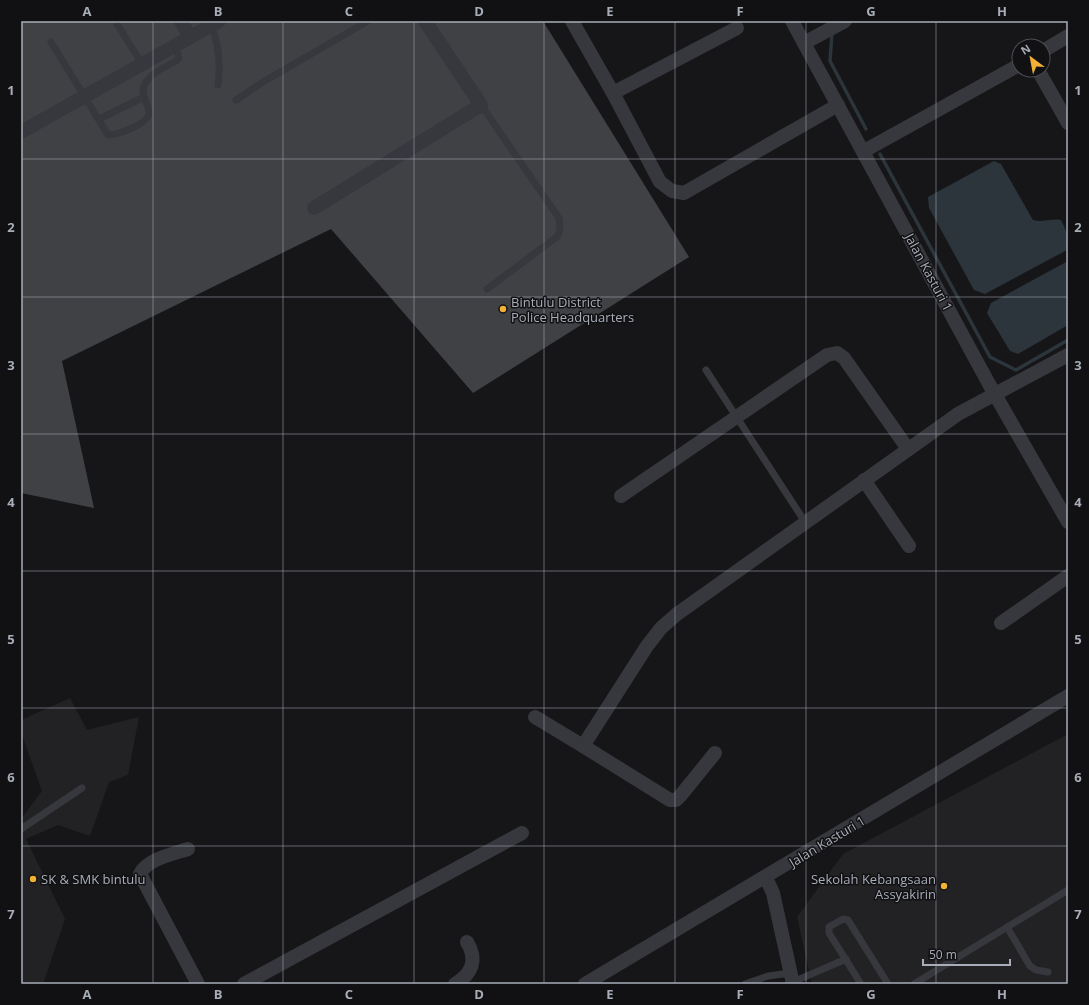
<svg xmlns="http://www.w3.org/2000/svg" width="1089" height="1005" font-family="'Open Sans',sans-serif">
  <rect width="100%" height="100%" fill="#161618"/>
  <!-- built -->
  <g fill="#222225">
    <polygon points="70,698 87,730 139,717 128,775 109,782 90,836 58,825 26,839 65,919 43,984 21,984 21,819 42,791 21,732 21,720"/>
    <polygon points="1068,734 1068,984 812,984 797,917 843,854"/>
  </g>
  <!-- water -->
  <g fill="#2c353c">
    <path d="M994 161 1001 164 1033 220C1043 223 1050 218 1061 220 1066 230 1070 238 1067 250L985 294 974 290 929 208 928 197Z"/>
    <polygon points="1068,261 1068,325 1018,354 1010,351 987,313 991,303"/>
  </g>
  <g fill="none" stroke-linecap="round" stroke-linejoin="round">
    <!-- stream -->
    <g stroke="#2c353c" stroke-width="3.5">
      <polyline points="832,33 830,61 866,129"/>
      <polyline points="880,154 990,357 1016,370 1068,340"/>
    </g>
  </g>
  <!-- building -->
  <polygon fill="#404145" points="21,21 543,21 689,257 473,393 331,229 62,361 94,508 21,493"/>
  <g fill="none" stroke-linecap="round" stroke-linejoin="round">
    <!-- lane -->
    <g stroke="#37383d" stroke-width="7">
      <polyline points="117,24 142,64"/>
      <path d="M211 25C219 45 221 64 218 85"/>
      <path d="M51 42 108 135C118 135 148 124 149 113 149 104 140 95 144 86 149 73 166 67 177 60L179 58 175 46"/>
      <polyline points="236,100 263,82 368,21"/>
      <polyline points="481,105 559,218 560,228 558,236 487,289"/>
      <polyline points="99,119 144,97"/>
      <polyline points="706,370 805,522"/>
      <polyline points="21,829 82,788"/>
      <polyline points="1007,927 1030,966 1036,970 1048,972"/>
      <polyline points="793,982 846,959"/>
      <polyline points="745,984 768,976 791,973"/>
      <polyline points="861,984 829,933 829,927 843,919 848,920 888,984"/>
      <polyline points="914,984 1068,890"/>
    </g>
    <!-- street -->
    <g stroke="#37383d" stroke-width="14">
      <polyline points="181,21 190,37"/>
      <polyline points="572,21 613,93 660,182 672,191 684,193 838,105"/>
      <polyline points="792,21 989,384 1068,522"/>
      <polyline points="804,43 845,21"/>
      <polyline points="1043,51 1068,36"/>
      <polyline points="1038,70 1068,123"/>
      <polyline points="613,93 737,28"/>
      <polyline points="21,132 219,21"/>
      <polyline points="864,151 1019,65"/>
      <polyline points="314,208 481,105 425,21"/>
      <polyline points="864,480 909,546"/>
      <polyline points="621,496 827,355 837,353 844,358 908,449"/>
      <polyline points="1001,623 1068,576"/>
      <polyline points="535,717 583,746"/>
      <polyline points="715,753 681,795 676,800 670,800 583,746 647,646 661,628 677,614 958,414 1068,355"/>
      <path d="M188 849C173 854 147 859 140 874L198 984"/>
      <polyline points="766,878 773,893 793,984"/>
      <polyline points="244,984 522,833"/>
      <path d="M455 984C472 974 478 960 467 942"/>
      <polyline points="585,984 1068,696"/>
    </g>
  </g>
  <!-- grid -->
  <path fill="none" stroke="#a8adb8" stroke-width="1" stroke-opacity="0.55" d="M153 21V984M283 21V984M414 21V984M544 21V984M675 21V984M806 21V984M936 21V984M21 159H1068M21 297H1068M21 434H1068M21 571H1068M21 708H1068M21 846H1068"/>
  <!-- markers -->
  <g fill="#f2b134" stroke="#111113" stroke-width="1.5">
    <circle cx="503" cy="309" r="4"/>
    <circle cx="33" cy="879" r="4"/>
    <circle cx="944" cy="886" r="4"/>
  </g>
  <g text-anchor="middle" stroke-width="3" stroke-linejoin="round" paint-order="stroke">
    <!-- street labels -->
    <g font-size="13" fill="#a8adb8" stroke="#111113">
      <text transform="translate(929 272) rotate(62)" y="5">Jalan Kasturi 1</text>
      <text transform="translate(827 841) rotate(-31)" y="5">Jalan Kasturi 1</text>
    </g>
    <!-- poi labels -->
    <g font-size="13" fill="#a8adb8" stroke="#111113" text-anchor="start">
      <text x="511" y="307">Bintulu District<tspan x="511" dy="15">Police Headquarters</tspan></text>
      <text x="41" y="884">SK &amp; SMK bintulu</text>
      <text x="936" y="884" text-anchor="end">Sekolah Kebangsaan<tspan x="936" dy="15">Assyakirin</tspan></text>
    </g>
  </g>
  <!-- border -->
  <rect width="1089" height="1005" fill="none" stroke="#111113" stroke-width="44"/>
  <!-- north arrow -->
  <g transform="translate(1031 58) rotate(328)"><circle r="19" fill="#111113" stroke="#4d4f55"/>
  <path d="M0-3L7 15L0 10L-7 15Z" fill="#f2b134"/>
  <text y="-6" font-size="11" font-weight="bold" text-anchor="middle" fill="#a8adb8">N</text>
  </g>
  <!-- scale -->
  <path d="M923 959v6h87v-6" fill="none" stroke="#a8adb8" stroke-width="2"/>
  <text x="929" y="959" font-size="12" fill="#a8adb8" stroke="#111113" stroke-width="3" paint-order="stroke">50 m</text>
  <rect x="22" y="22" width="1045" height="961" fill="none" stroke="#a8adb8" stroke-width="1.5"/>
  <g font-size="13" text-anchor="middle" font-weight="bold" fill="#a8adb8">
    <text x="87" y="16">A</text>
    <text x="218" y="16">B</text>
    <text x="349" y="16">C</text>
    <text x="479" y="16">D</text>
    <text x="610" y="16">E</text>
    <text x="740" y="16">F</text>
    <text x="871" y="16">G</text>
    <text x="1002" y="16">H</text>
    <text x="11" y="95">1</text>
    <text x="1078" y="95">1</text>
    <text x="11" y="232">2</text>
    <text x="1078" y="232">2</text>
    <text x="11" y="370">3</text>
    <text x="1078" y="370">3</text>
    <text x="11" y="507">4</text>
    <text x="1078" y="507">4</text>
    <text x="11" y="644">5</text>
    <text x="1078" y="644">5</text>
    <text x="11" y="782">6</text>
    <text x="1078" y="782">6</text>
    <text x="11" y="919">7</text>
    <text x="1078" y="919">7</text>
    <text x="87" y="999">A</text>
    <text x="218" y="999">B</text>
    <text x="349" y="999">C</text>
    <text x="479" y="999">D</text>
    <text x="610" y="999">E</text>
    <text x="740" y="999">F</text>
    <text x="871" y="999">G</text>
    <text x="1002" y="999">H</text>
  </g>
</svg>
